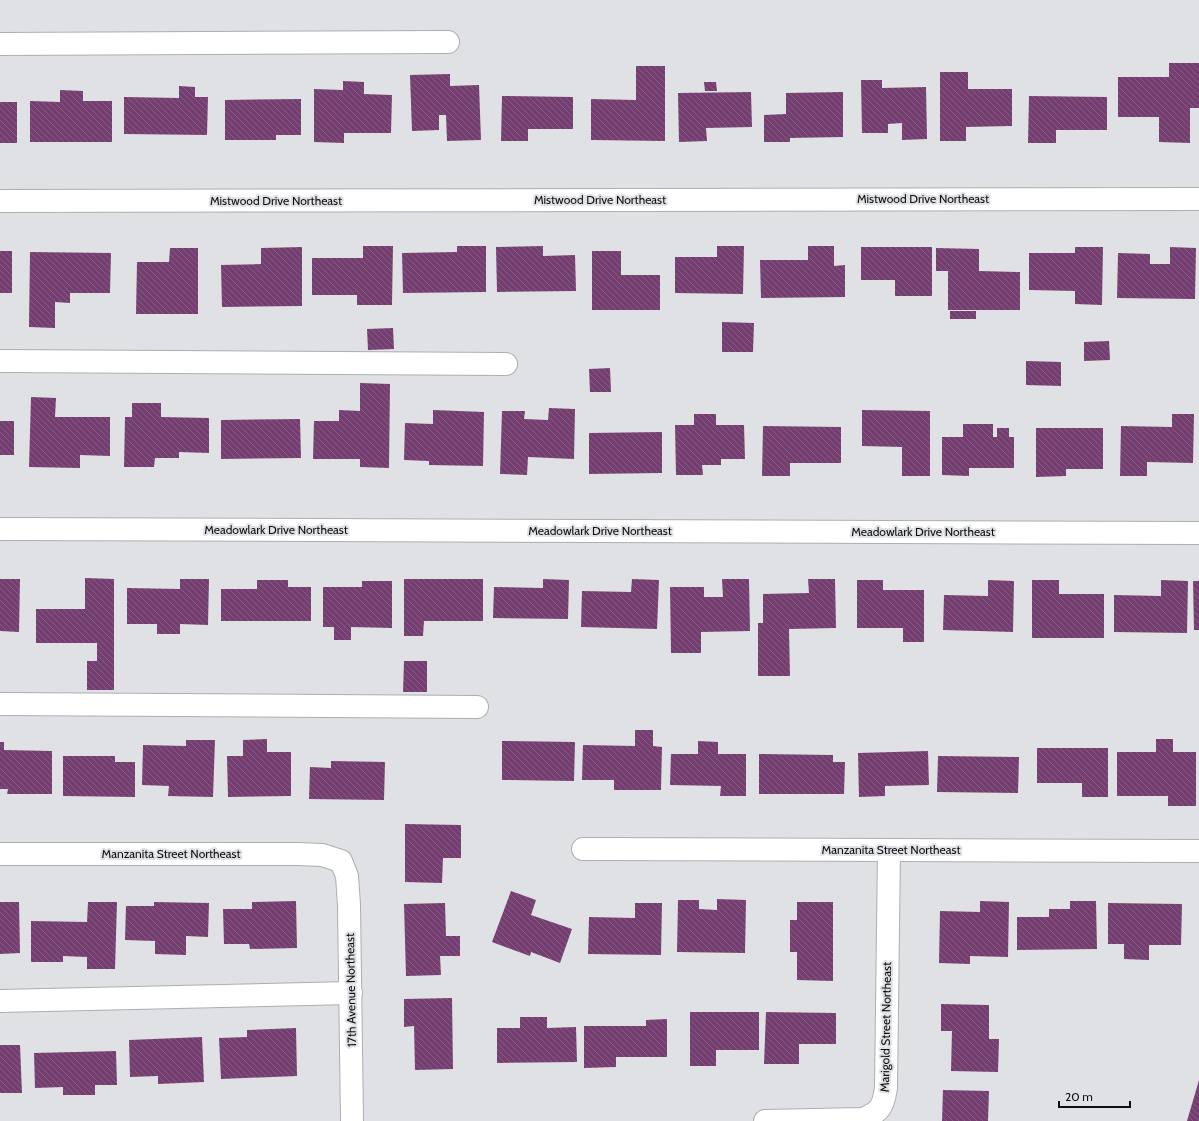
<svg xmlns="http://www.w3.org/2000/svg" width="1199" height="1121" font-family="Cabin,sans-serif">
  <defs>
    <pattern id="building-back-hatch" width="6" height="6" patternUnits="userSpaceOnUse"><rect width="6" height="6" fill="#753e71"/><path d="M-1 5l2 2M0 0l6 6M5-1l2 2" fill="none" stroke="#865c82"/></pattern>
  </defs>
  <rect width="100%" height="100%" fill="#e0e1e5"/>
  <!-- building -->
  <g fill="url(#building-back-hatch)">
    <polygon points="1169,63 1199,63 1199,108 1190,108 1190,143 1159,142 1159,117 1118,117 1118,77 1169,77"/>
    <polygon points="636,66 665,66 665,141 591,140 591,99 636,100"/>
    <polygon points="940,72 968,72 968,89 1012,89 1012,126 966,127 966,141 940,141"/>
    <polygon points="450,74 450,86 479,85 481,140 447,141 446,115 439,115 439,130 412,131 410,75"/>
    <polygon points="861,80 882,80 882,88 926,87 927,139 902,140 902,123 888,124 888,133 862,133"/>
    <polygon points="343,81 364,82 364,94 392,95 391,133 344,133 344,143 314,142 314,89 343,90"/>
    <polygon points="704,82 716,82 717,91 705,91"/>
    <polygon points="179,86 195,87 195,97 208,97 207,135 124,134 124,97 179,98"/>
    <polygon points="60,90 83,91 83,101 112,101 112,142 30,142 30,101 60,102"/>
    <polygon points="751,92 752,127 706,128 707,141 679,142 678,93"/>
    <polygon points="843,92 843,137 790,138 790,142 764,142 764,115 786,114 786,93"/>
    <polygon points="502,96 573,97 573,129 528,129 528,141 501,141"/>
    <polygon points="1029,96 1107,97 1107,130 1056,130 1056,143 1028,143"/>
    <polygon points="301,99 301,135 276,135 276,140 225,140 225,100"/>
    <rect x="0" y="102" width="17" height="41"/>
    <polygon points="363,246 393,246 392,305 357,305 357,295 312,295 312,258 363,258"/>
    <polygon points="457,246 486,246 486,292 403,293 402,253 457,252"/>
    <polygon points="543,246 543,256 575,255 576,291 497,292 496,247"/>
    <polygon points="717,246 744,246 743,294 675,293 675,257 717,257"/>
    <polygon points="808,246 834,246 834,266 845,265 845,297 761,298 760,260 808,260"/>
    <polygon points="302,247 302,306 222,307 221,265 261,264 261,248"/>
    <polygon points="861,247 932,247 932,296 895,296 895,280 861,280"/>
    <polygon points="1075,247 1103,247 1102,305 1075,304 1075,291 1029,290 1029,253 1075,253"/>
    <polygon points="1170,247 1196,248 1195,299 1117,298 1118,253 1150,254 1150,264 1170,264"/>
    <polygon points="170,248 198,248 198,314 136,314 137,262 169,262"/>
    <polygon points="936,248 979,249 979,271 1020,272 1020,310 948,310 948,271 936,271"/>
    <rect x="0" y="251" width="12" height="42"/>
    <polygon points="592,251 621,251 621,275 660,275 660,310 592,310"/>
    <polygon points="30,252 111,253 110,293 70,293 70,303 55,302 55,328 29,327"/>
    <rect x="950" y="311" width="26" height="8"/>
    <polygon points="722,322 754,323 753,352 722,352"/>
    <polygon points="393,328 394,349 368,350 367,329"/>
    <polygon points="1109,341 1110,360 1084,361 1084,342"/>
    <polygon points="1026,361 1061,362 1061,386 1026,385"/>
    <polygon points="610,368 611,392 590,392 589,369"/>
    <polygon points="360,383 390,384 389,468 360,467 360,459 313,459 314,421 339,421 339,410 360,411"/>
    <polygon points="31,397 56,398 55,417 110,417 110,456 80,455 80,468 29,467"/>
    <polygon points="132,403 161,403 161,417 209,418 209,453 179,452 179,458 155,458 154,467 124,467 125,417 132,417"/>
    <polygon points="549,408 575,409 574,459 528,457 527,475 500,474 502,411 525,411 524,419 548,420"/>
    <polygon points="433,410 484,412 483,466 429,465 429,461 404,460 405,423 433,424"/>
    <polygon points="862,410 930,411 930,476 902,476 902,447 862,446"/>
    <polygon points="694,414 716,414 716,425 744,425 745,459 721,459 721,465 702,465 703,475 676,475 675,425 694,425"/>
    <polygon points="1172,414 1194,414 1193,463 1147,462 1147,476 1120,476 1121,426 1172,427"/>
    <polygon points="300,419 301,458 221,459 221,420"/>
    <rect x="0" y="421" width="14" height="34"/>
    <polygon points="963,424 993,424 993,437 997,437 997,428 1009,428 1009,437 1014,437 1014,468 969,468 969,476 942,475 942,437 963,437"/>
    <polygon points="763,426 841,427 841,463 790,463 790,476 762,476"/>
    <polygon points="1036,428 1103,428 1103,469 1066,469 1066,476 1036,477"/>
    <polygon points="662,432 662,473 589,474 589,433"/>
    <polygon points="85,578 114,579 114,690 87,690 87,661 97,661 97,643 36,643 36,609 85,609"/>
    <polygon points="0,579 20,579 19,632 0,631"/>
    <polygon points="180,579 209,579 208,625 180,624 180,634 157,634 157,624 127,624 127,588 180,589"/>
    <polygon points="404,579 483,579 483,621 424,621 423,636 404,636"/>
    <polygon points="543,579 569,580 568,619 493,618 494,587 543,588"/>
    <polygon points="632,579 659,580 657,629 581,627 582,591 631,592"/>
    <polygon points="722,579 749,579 750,631 701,632 701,653 671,653 670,587 704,587 704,597 723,597"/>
    <polygon points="808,579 835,579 836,628 789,629 790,676 758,676 758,623 763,623 763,594 809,593"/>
    <polygon points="257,580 288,580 288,587 311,587 311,621 221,621 221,589 257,589"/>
    <polygon points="857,580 883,580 883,590 924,590 924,642 903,642 903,628 857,628"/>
    <polygon points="988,580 1014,581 1013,632 943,630 944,595 988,596"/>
    <polygon points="1032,580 1059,580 1059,594 1104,594 1104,638 1032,638"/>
    <polygon points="1161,580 1188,581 1187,633 1114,632 1114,595 1161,596"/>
    <polygon points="362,581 392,581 392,628 351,627 351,640 334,640 334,627 323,627 323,587 362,587"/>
    <polygon points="1193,581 1199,581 1199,630 1194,630"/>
    <polygon points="404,661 427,661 427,692 403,692"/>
    <polygon points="635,730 653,730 653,746 662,747 661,790 614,790 614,780 582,780 583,745 635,746"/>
    <polygon points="267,739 267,752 291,752 291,796 228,797 227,756 243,756 243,740"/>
    <polygon points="1156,739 1173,739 1173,752 1196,752 1196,806 1168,806 1168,796 1117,796 1117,752 1156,752"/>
    <polygon points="186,740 215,740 213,797 168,796 169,786 142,785 143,745 186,746"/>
    <polygon points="502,741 575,742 574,781 502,780"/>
    <polygon points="698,741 718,742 718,754 746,754 746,796 720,796 721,786 670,785 671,754 698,754"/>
    <polygon points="0,742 4,742 4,750 52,751 52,794 7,794 8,789 0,789"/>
    <polygon points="1037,748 1108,748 1108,797 1082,797 1082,783 1037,783"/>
    <polygon points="928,751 929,785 885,786 885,796 859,797 858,753"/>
    <polygon points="759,754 833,755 833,762 845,762 844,794 759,794"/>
    <polygon points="63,756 115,756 115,762 135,762 135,797 63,796"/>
    <polygon points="938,756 1019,757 1018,793 937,792"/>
    <polygon points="331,761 385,762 384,800 309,799 310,767 331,768"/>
    <polygon points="405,824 461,825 461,858 443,858 442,883 405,882"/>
    <polygon points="511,891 536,900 531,915 572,929 560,963 531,952 530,956 492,942"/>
    <polygon points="717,899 746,900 745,953 677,952 678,900 699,900 699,909 717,910"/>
    <polygon points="296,901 297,948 250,949 249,944 224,944 223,909 252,909 252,902"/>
    <polygon points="980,901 1009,902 1008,957 970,956 970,964 939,963 940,911 980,912"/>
    <polygon points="1070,901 1096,901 1097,949 1017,950 1017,917 1049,917 1049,909 1070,909"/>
    <polygon points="0,902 19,902 20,953 0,954"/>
    <polygon points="88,902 117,902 115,969 87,969 87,957 63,956 63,962 31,962 31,921 87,922"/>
    <polygon points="154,902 209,903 208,937 186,936 186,955 155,954 155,941 125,940 126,906 154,906"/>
    <polygon points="797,902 833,902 833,981 797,980 797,952 790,952 790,920 797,920"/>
    <polygon points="445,903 446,936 460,936 460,956 440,956 441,975 406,976 404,904"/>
    <polygon points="635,903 662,903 661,955 588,954 589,917 635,918"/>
    <polygon points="1108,903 1182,904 1181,945 1149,945 1149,960 1124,959 1124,944 1108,944"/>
    <polygon points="452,998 453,1069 415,1070 414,1026 404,1027 404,999"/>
    <polygon points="941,1004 989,1005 989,1039 999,1039 998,1072 951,1071 952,1031 941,1031"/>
    <polygon points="690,1012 759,1012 759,1050 716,1050 716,1066 690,1066"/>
    <polygon points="766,1012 836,1013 836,1044 799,1044 799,1064 764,1064"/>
    <polygon points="520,1017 547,1017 547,1028 576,1027 577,1062 497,1063 497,1028 520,1028"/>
    <polygon points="667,1019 667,1057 616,1057 616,1067 584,1068 584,1026 646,1026 646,1020"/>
    <polygon points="296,1028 297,1076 221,1079 219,1038 247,1037 247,1030"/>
    <polygon points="202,1037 204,1082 158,1084 158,1076 130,1077 129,1040"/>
    <polygon points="0,1045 20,1045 22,1093 0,1093"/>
    <polygon points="116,1051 117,1085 95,1085 95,1095 63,1095 63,1087 35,1088 34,1053"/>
    <polygon points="1199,1080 1199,1121 1187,1121"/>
    <polygon points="943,1090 989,1091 988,1121 942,1121"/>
  </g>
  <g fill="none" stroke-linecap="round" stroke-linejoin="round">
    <defs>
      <g id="minor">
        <polyline points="0,44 448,42"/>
        <polyline points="0,201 1199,199"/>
        <polyline points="0,361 506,364"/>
        <polyline points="0,529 1199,533"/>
        <polyline points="0,704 477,707"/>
        <polyline points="583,849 1199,851"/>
        <polyline points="0,854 298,854 322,855 341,861 347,876 349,905 352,1121"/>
        <polyline points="0,1001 351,993"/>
        <path d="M765 1121 863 1119C881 1111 883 1107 886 1088L889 850"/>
      </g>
    </defs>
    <!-- minor casing -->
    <use href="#minor" stroke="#adaeb2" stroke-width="24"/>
    <!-- minor -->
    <use href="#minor" stroke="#fff" stroke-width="22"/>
  </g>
  <g text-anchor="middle" stroke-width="4" stroke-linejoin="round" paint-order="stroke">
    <!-- street labels -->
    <g font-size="12" fill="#0e0f10" stroke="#e0e1e5">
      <text x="923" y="203">Mistwood Drive Northeast</text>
      <text x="600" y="204">Mistwood Drive Northeast</text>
      <text x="276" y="205">Mistwood Drive Northeast</text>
      <text x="276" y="534">Meadowlark Drive Northeast</text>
      <text x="600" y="535">Meadowlark Drive Northeast</text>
      <text x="923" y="536">Meadowlark Drive Northeast</text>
      <text x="891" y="854">Manzanita Street Northeast</text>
      <text x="171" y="858">Manzanita Street Northeast</text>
      <text transform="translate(351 990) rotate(-91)" y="4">17th Avenue Northeast</text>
      <text transform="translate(886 1027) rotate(-89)" y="4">Marigold Street Northeast</text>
    </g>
  </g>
  <!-- scale -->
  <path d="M1059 1101v6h71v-6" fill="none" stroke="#0e0f10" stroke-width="2"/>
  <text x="1065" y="1101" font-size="12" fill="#0e0f10" stroke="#e0e1e5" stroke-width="3" paint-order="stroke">20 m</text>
</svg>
